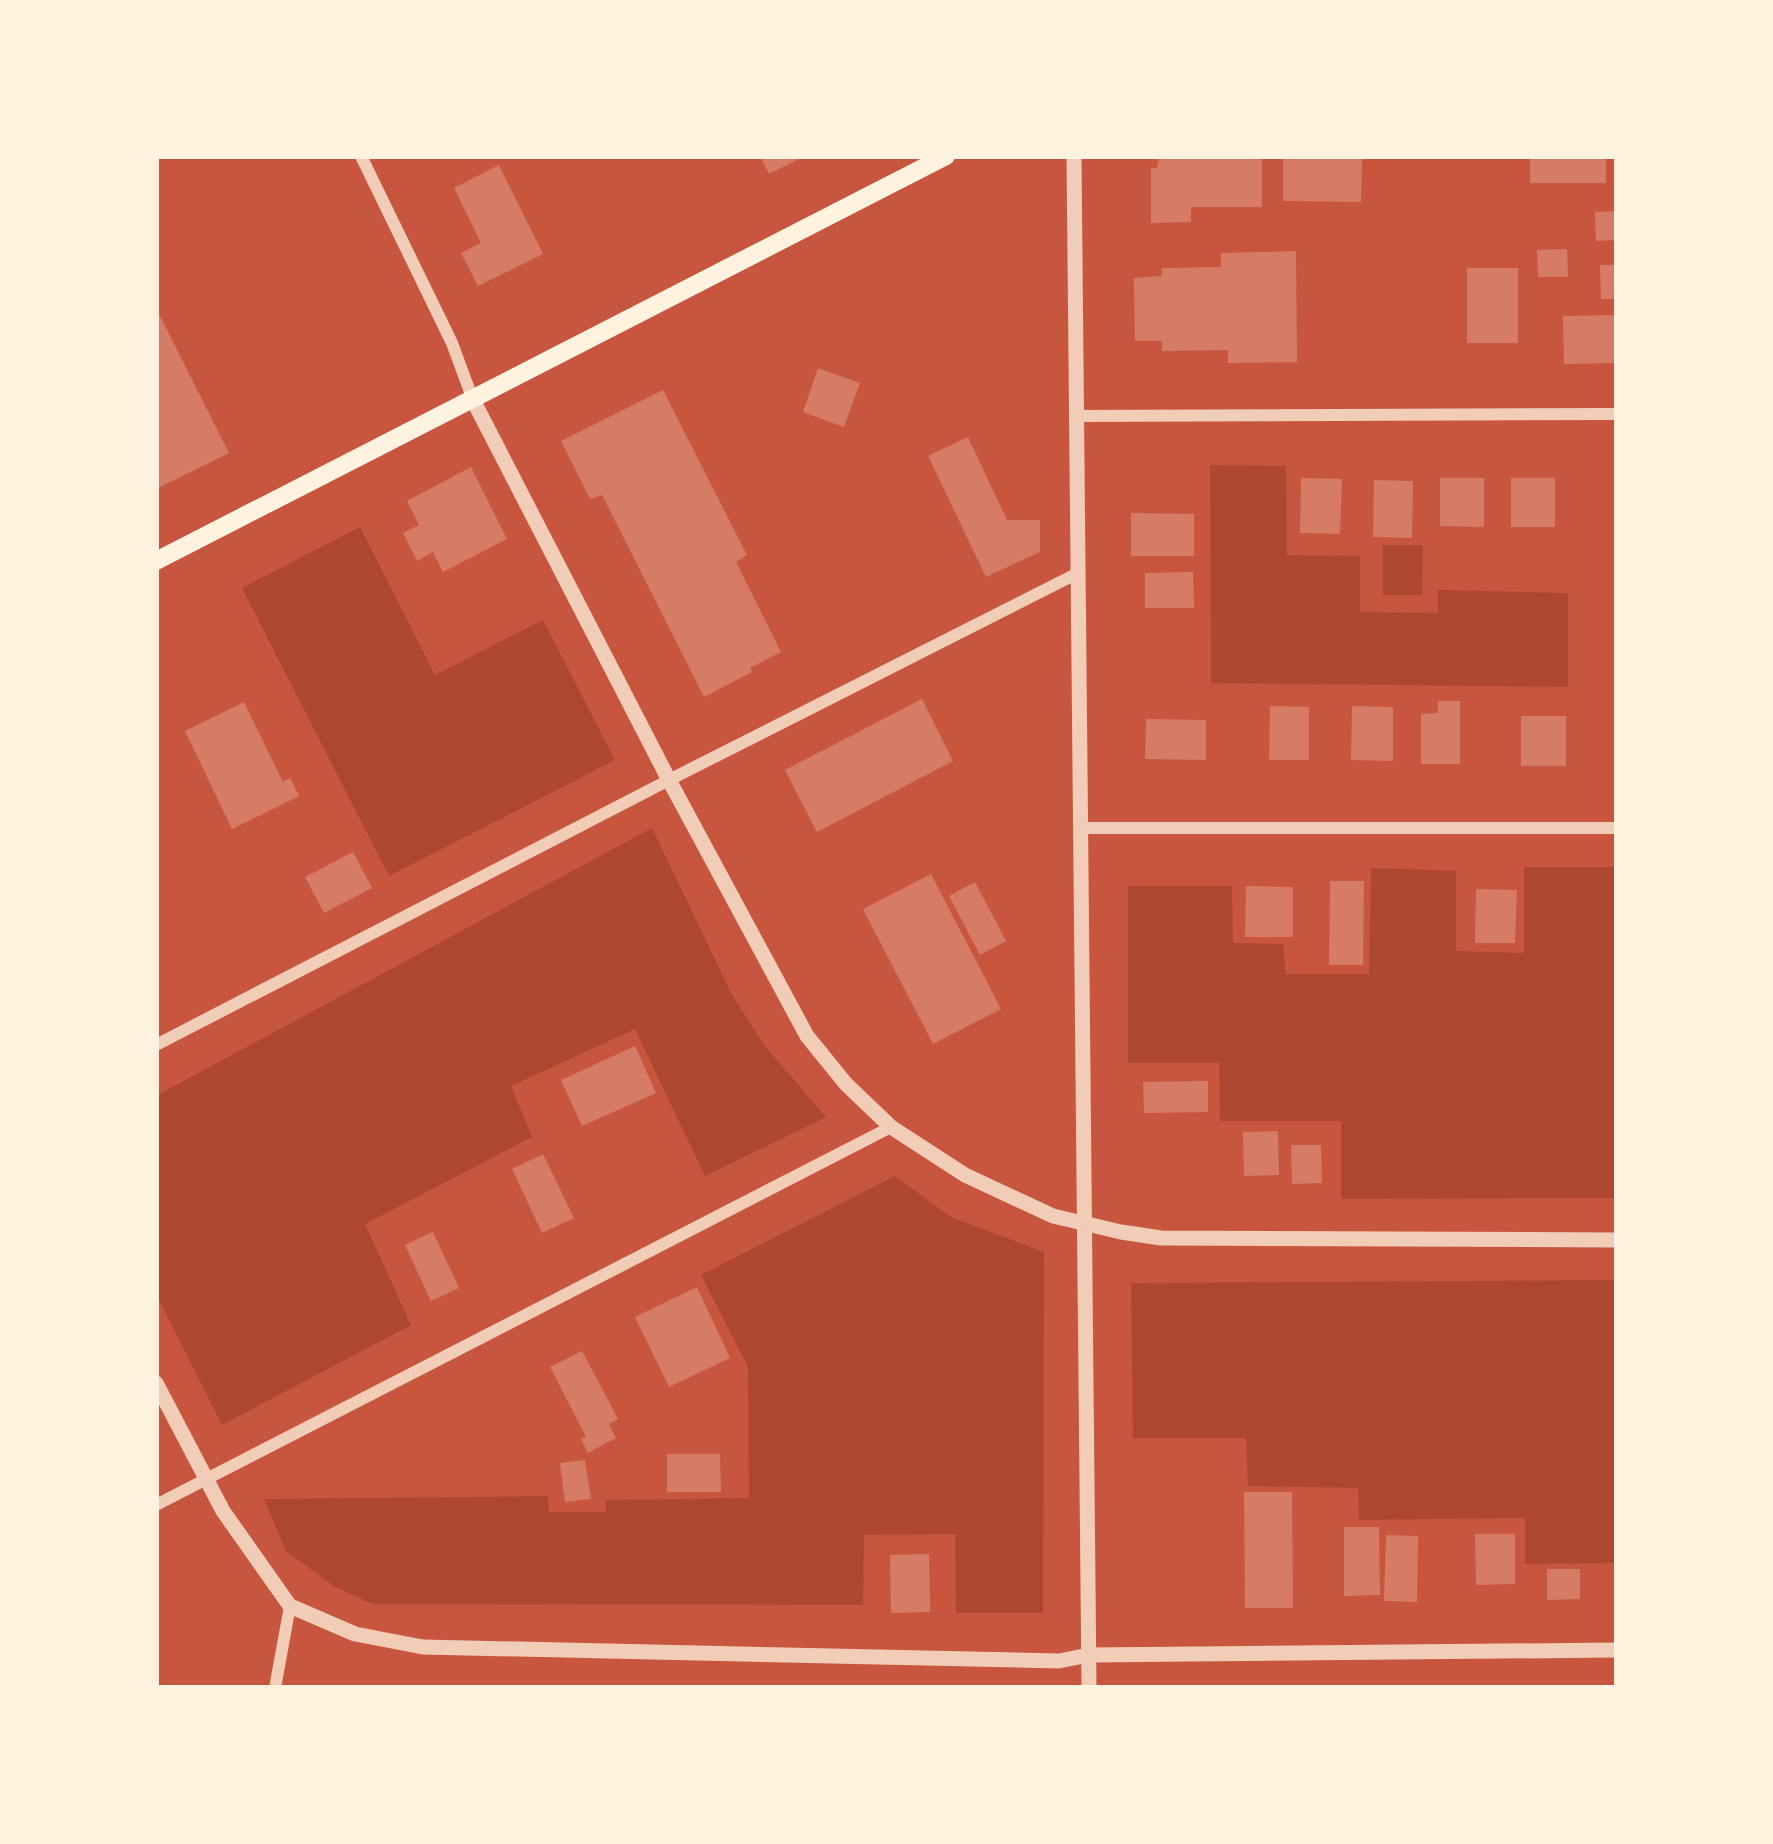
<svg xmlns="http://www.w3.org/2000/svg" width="1773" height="1844" font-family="'Source Sans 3',sans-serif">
  <rect width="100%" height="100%" fill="#c8553d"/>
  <!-- green -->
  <g fill="#ae4732">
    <polygon points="1210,465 1286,466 1287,555 1360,556 1360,612 1438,613 1438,590 1568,593 1568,687 1211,683"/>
    <polygon points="360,527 435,675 543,620 615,760 389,876 242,588"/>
    <polygon points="1383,545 1423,545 1422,595 1383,595"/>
    <polygon points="652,828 732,995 764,1045 826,1117 705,1176 635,1029 511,1086 532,1137 365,1224 411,1325 222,1425 156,1294 156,1096"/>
    <polygon points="1524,867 1616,867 1617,1198 1341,1199 1341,1121 1220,1121 1219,1063 1128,1063 1128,886 1232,886 1233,943 1283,944 1286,974 1369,974 1371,868 1456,871 1456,951 1524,953"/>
    <polygon points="895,1176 951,1217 1044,1252 1043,1613 956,1613 955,1534 864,1535 863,1605 373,1604 335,1587 286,1551 264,1499 548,1496 549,1512 606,1512 606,1500 749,1498 748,1367 701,1275"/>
    <polygon points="1617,1280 1617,1563 1525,1564 1525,1518 1359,1520 1358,1488 1248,1486 1246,1438 1133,1438 1131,1283"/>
  </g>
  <!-- building -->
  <g fill="#d67c66">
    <polygon points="760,156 805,156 769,174"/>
    <polygon points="1159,156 1262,156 1262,207 1191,207 1191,222 1151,223 1151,168 1157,168"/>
    <polygon points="1283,156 1362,156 1361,202 1283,201"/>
    <rect x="1530" y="156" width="76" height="27"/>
    <polygon points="499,165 543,254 478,286 461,253 481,243 454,188"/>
    <polygon points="1617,211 1617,240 1596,241 1595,212"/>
    <polygon points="1567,249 1568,277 1538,277 1537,250"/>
    <polygon points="1296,251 1297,362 1228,363 1228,350 1162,351 1162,341 1135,341 1134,278 1162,276 1162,268 1221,267 1221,253"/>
    <polygon points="1600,265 1617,265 1617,299 1601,299"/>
    <rect x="1467" y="268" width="51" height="75"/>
    <polygon points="156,308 229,453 156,489"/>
    <polygon points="1617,315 1617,363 1564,364 1563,316"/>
    <polygon points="818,368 860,383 844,427 803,412"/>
    <polygon points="663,390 747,555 736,562 781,652 750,668 752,672 704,697 602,495 590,499 561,441"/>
    <polygon points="968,437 1007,520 1040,520 1040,552 986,577 928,456"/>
    <polygon points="471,467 507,539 443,572 433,552 417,561 403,533 419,525 407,501"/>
    <polygon points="1301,478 1342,479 1340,534 1300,533"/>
    <polygon points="1440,478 1484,478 1484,527 1440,526"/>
    <rect x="1511" y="478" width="44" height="49"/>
    <polygon points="1374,480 1413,481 1412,538 1373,537"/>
    <polygon points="1131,513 1194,514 1194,556 1131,556"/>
    <polygon points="1193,572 1194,608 1145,608 1145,573"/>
    <polygon points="922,699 953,761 817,832 785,770"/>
    <polygon points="1438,701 1460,701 1460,764 1421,764 1421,714 1438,713"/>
    <polygon points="244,702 283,782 290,778 299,796 232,829 185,731"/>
    <polygon points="1270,706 1309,707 1309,760 1269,760"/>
    <polygon points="1352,706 1393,707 1393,761 1351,760"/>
    <rect x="1521" y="716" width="45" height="50"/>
    <polygon points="1146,719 1206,720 1206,760 1145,759"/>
    <polygon points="353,852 372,888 324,913 305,877"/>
    <polygon points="931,874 1001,1009 933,1044 863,909"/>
    <polygon points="1330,881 1364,881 1363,965 1329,965"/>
    <polygon points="975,882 1006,941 980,955 949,896"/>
    <polygon points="1246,886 1293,887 1293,937 1245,937"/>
    <polygon points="1476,889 1517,890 1515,943 1475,943"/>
    <polygon points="635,1046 656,1093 582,1126 561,1080"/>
    <polygon points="1208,1081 1208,1112 1144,1113 1143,1082"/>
    <polygon points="1278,1131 1279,1175 1244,1176 1243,1132"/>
    <polygon points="1291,1145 1321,1145 1322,1183 1292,1184"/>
    <polygon points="543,1154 574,1218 542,1233 512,1169"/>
    <polygon points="433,1232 459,1288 431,1301 405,1245"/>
    <polygon points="697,1287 730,1358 669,1387 635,1317"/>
    <polygon points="582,1351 618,1419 609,1424 616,1438 588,1453 581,1439 586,1437 550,1367"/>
    <polygon points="667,1454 720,1454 721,1492 667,1492"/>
    <polygon points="585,1460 591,1499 565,1502 560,1463"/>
    <polygon points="1244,1492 1292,1492 1293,1608 1245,1608"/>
    <polygon points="1344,1527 1379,1527 1380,1595 1344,1596"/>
    <polygon points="1475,1534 1515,1534 1515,1584 1476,1585"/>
    <polygon points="1386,1535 1418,1536 1417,1602 1384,1601"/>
    <polygon points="929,1554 930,1612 891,1613 890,1555"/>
    <polygon points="1547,1569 1580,1569 1580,1599 1547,1600"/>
  </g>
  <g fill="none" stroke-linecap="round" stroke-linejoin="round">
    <!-- minor -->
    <g stroke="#f1ccb7" stroke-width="12">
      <polyline points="361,156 452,343 473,400"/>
      <polyline points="1076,416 1617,414"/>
      <polyline points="1082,828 1617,828"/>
      <polyline points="156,1045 669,780 1078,573"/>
      <polyline points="156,1505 891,1127"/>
      <polyline points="275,1688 290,1606"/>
    </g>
    <!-- tertiary -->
    <g stroke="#f1ccb7" stroke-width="15">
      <polyline points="1074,156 1089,1688"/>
      <polyline points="473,400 669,780 807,1036 846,1084 891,1127 965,1175 1053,1216 1121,1232 1161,1238 1617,1240"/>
      <polyline points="156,1383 223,1511 290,1606 355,1634 423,1647 1059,1661 1089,1655 1617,1650"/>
    </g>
    <!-- secondary -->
    <polyline stroke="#fff3e0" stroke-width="18" points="156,561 946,156"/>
  </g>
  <!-- border -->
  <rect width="1773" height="1844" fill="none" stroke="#fff3e0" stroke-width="318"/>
</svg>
